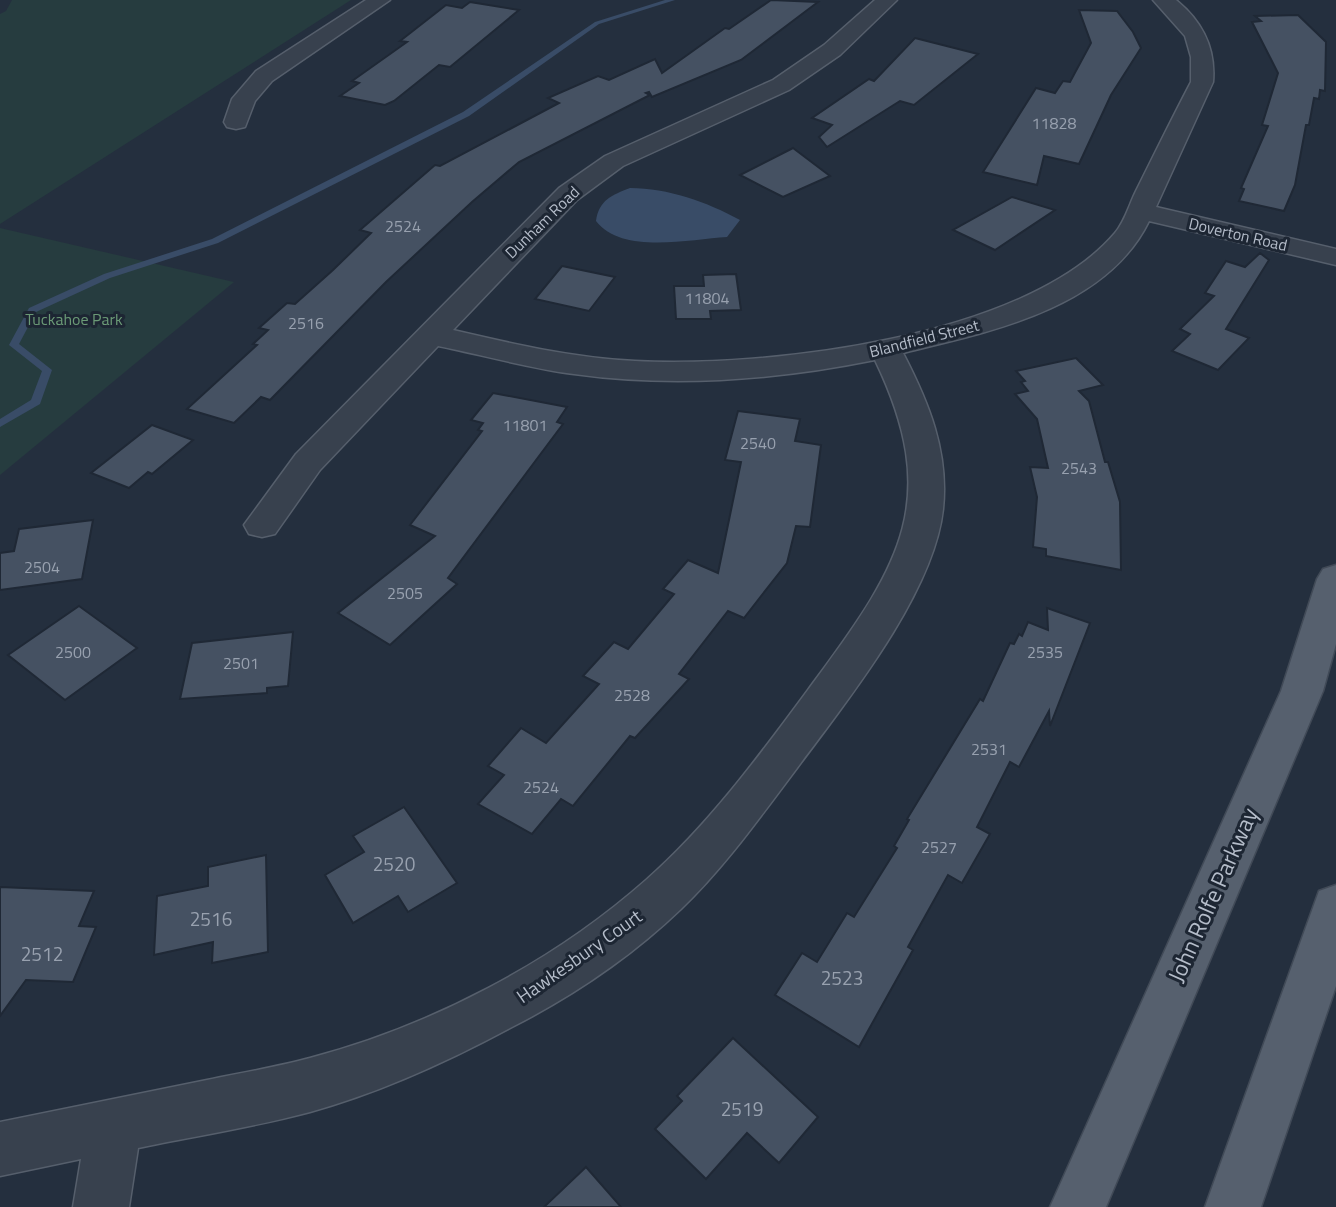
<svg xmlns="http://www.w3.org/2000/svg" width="1336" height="1207" font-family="'Titillium Web',sans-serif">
  <rect width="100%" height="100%" fill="#242f3e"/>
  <!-- green -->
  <g fill="#263c3f">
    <polygon points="12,0 351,0 0,224 0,14 6,11"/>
    <polygon points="0,228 234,282 0,475"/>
  </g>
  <!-- water -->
  <path fill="#394c67" d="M630 188C668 188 707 202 740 220L727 237C690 239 622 255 596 221 599 200 612 195 630 188Z"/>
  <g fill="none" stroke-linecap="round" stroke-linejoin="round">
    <!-- stream -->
    <polygon fill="#394c67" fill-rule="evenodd" points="665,0 675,0 599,24 469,116 218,243 110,278 36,312 19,344 52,370 40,404 0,427 0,419 31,400 42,371 9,345 29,308 104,274 212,239 463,112 595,22"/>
  </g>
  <!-- building -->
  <g fill="#455162" stroke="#1f2835" stroke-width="2">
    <polygon points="771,0 818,2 741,60 652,97 649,92 646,93 650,95 519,162 472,202 386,282 270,400 261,397 234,423 187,409 257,345 253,344 268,330 259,328 287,303 295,304 333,270 371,233 360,230 435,165 440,166 559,103 548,98 598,76 609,80 655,59 662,73 725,28 729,29"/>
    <polygon points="470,2 519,10 450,67 439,65 394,101 385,105 340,96 359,83 352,81 407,42 400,41 446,5 462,8"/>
    <polygon points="1079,10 1117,11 1133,32 1141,48 1111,95 1079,164 1044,156 1037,185 983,172 1036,88 1055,93 1063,81 1070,82 1091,43"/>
    <polygon points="1298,15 1326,42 1325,91 1320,90 1319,99 1314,98 1309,125 1306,125 1295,185 1284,211 1239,201 1244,189 1241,188 1268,126 1262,125 1278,73 1252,22 1261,21 1255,16"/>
    <polygon points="915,38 978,54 914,105 900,101 827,147 819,137 832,125 812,118 869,79 874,81"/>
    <polygon points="793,148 830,176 783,197 740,175"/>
    <polygon points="1012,197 1055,210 995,250 953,230"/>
    <polygon points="1260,253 1269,260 1226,329 1249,338 1218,370 1172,351 1190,334 1180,329 1214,296 1205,293 1226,261 1245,267"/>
    <polygon points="562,266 615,277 589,311 535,299"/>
    <polygon points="736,274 741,310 710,311 711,319 676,319 674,286 704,286 703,275"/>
    <polygon points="1076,358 1103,385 1079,391 1089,401 1105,462 1108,462 1120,502 1121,570 1046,556 1046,549 1033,547 1037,497 1030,467 1048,468 1037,419 1015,394 1028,391 1021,382 1025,381 1016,371"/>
    <polygon points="493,393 567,407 557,422 563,424 448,578 457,584 390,645 338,613 435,536 410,525 482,431 478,430 483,423 471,420"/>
    <polygon points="738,411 800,419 795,441 821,445 810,527 796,526 787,563 744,618 728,611 679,674 689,679 635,738 630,736 573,806 561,799 532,834 478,804 504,775 488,766 521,728 546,743 599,684 583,676 614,642 628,649 674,594 663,589 688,560 718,573 741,462 725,460"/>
    <polygon points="152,425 193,440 152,474 148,472 129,488 91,473"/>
    <polygon points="93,520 82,579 0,590 0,553 14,551 19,529"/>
    <polygon points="79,606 137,648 65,700 8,655"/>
    <polygon points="1047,608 1090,623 1050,726 1049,711 1019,767 1010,762 977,827 990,834 962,883 948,875 908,947 913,950 859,1047 775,995 802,953 817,962 847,913 854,917 897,848 894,846 909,820 907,819 980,699 983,701 1010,643 1014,644 1019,634 1022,636 1028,622 1048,630"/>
    <polygon points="293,632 288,686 267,688 267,693 180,699 192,643"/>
    <polygon points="404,807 457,883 408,912 398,896 353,923 325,875 364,852 353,836"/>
    <polygon points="266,855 268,952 212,963 213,942 154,955 157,896 208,886 208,867"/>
    <polygon points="0,887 94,891 79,926 96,927 73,982 26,980 0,1016"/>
    <polygon points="733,1038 818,1117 779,1163 747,1133 706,1179 655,1129 682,1101 677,1096"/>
    <polygon points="586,1167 621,1207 544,1207"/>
  </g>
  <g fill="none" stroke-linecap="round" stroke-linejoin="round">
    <defs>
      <g id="minor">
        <polygon points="366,0 390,0 272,81 255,101 245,127 236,129 227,127 224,122 232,99 256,71"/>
        <path d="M875 0H897L840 55 789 90 623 166 577 200 453 330C513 344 573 358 635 361 766 368 1026 338 1115 233 1125 221 1129 205 1136 191 1154 155 1172 118 1191 82V57L1185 36 1153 0H1176C1202 21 1216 48 1213 82L1156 207 1336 249V265L1149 221C1106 309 989 332 903 353 929 403 949 452 943 509 934 593 847 701 797 768 760 817 725 867 681 909 632 956 573 996 512 1027 449 1061 379 1093 310 1112 254 1127 195 1136 138 1148L129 1207H73L81 1159 0 1176V1122C69 1108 138 1094 207 1080 241 1073 277 1067 310 1058 431 1026 552 963 646 880 711 823 765 748 816 679 901 564 942 499 875 360 776 380 674 388 574 374 528 368 483 355 438 346L320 470 275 534 262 537 249 534 244 525 296 454 559 188 605 156 773 80 824 45Z"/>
      </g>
      <g id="major">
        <polygon points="1336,565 1336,644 1323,691 1106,1207 1050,1207 1281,691 1317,579 1323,569"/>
        <polygon points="1336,885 1336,986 1261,1207 1205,1207 1319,891"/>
      </g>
    </defs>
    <!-- minor casing -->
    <use href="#minor" stroke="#565f6c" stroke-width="3"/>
    <!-- major casing -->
    <use href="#major" stroke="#414a57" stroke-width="3"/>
    <!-- minor -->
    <use href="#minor" fill="#38414e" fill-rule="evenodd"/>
    <!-- major -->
    <use href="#major" fill="#56606e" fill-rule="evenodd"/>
  </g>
  <g text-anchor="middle" stroke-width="6" stroke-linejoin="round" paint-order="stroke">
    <!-- number labels -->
    <g font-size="16" fill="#98a1af">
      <text x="1054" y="129">11828</text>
      <text x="403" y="232">2524</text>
      <text x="707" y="304">11804</text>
      <text x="306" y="329">2516</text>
      <text x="525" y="431">11801</text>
      <text x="758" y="449">2540</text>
      <text x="1079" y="474">2543</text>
      <text x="42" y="573">2504</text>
      <text x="405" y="599">2505</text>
      <text x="73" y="658">2500</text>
      <text x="1045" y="658">2535</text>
      <text x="241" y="669">2501</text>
      <text x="632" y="701">2528</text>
      <text x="989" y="755">2531</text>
      <text x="541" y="793">2524</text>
      <text x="939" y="853">2527</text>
    </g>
    <!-- far-street labels -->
    <g font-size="16" fill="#b4bcc9" stroke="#1d2633">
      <text transform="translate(542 222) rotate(-44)" y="6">Dunham Road</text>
      <text transform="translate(1238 234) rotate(13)" y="6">Doverton Road</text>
      <text transform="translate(924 338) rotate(-14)" y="6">Blandfield Street</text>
    </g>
    <!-- far-park labels -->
    <g font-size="16" fill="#6b9a76" stroke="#1d2633">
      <text x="74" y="325">Tuckahoe Park</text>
    </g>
    <!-- near-number labels -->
    <g font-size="19" fill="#98a1af">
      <text x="394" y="871">2520</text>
      <text x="211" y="926">2516</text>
      <text x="42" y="961">2512</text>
      <text x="842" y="985">2523</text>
      <text x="742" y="1116">2519</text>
    </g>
    <!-- street labels -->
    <g font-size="19" fill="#b4bcc9" stroke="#1d2633">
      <text transform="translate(579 956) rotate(-35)" y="7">Hawkesbury Court</text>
    </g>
    <!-- near-street labels -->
    <g font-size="23" fill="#b4bcc9" stroke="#1d2633">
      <text transform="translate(1213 895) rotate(-66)" y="8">John Rolfe Parkway</text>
    </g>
  </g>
</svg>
